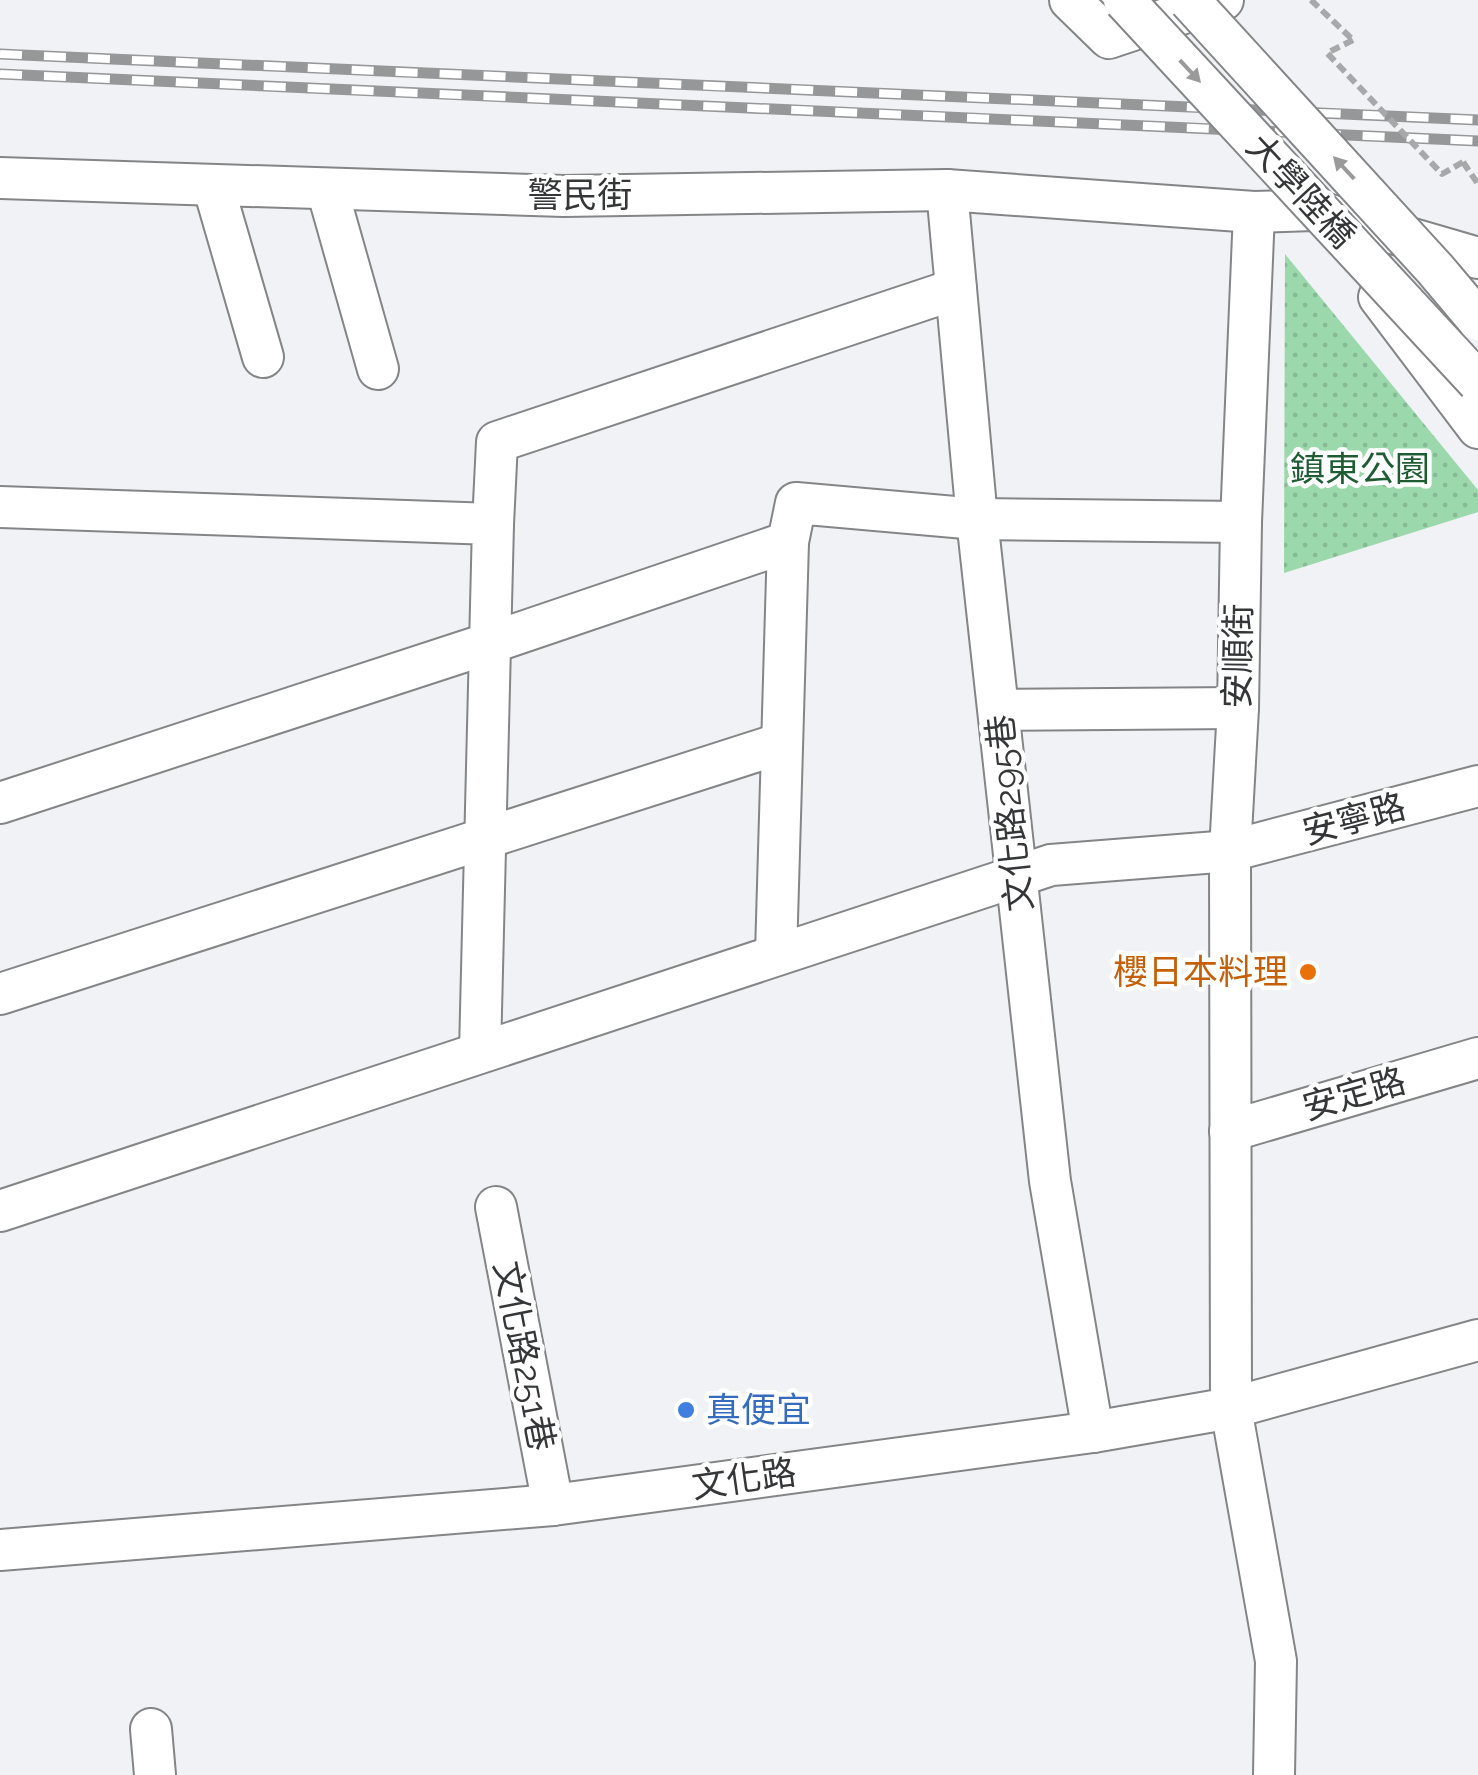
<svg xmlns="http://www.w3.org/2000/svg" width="1478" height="1775" font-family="Raleway,'Noto Sans TC',sans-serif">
  <defs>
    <pattern id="green-dots" width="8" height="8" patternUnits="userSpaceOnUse" patternTransform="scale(2.5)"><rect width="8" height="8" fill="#9bd8ab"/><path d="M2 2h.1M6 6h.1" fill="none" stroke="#86ba94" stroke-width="1.8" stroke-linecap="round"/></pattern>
  </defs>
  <rect width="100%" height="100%" fill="#f0f2f5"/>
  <!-- green -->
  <polygon fill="url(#green-dots)" points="1285,254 1478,490 1478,512 1284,573"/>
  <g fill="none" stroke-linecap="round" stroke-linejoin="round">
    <defs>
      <g id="minor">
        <polyline points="1070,0 1109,38 1223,0"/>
        <polyline points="0,178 564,196 947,190 1254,212 1313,210 1478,258"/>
        <polyline points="213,185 263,357"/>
        <polyline points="327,189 378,369"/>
        <polyline points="947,190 977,519 1050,1181 1093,1432"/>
        <polyline points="1254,212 1241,522 1238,708 1230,851 1231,1408 1276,1661 1274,1775"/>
        <polyline points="1379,297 1478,428"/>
        <polyline points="0,507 493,524 480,1052"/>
        <polyline points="493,524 497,442 956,289"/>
        <polyline points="999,710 1238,708"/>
        <polyline points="0,803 490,643 788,542 796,503 977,519 1241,522"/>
        <polyline points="776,954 788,542"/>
        <polyline points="0,994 782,743"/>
        <polyline points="1230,1131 1478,1058"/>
        <polyline points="496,1207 553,1505"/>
        <polyline points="0,1211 1051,865 1230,851 1478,786"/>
        <polyline points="0,1550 553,1505 1093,1432 1231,1408 1478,1340"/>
        <polyline points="151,1729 155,1775"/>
      </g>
    </defs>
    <!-- minor casing -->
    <use href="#minor" stroke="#838587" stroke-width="44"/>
    <!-- path -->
    <g stroke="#a7a8aa" stroke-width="6" stroke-dasharray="10 5" stroke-linecap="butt">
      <polyline points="1311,0 1353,40"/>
      <polyline points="1463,162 1478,184"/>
    </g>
    <!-- minor -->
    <use href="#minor" stroke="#fff" stroke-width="40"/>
    <defs>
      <g id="rail">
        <polyline points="0,54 1478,120"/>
        <polyline points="0,74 1478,141"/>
      </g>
    </defs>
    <!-- rail casing -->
    <use href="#rail" stroke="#969799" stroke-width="11"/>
    <!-- rail -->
    <use href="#rail" stroke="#fff" stroke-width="8" stroke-dasharray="22" stroke-linecap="butt"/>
    <defs>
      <g id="minor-bridge">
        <polyline points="1124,0 1478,382"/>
        <polyline points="1189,0 1435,269 1478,320"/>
      </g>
    </defs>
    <!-- minor-bridge casing -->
    <use href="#minor-bridge" stroke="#838587" stroke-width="44" stroke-linecap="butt"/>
    <!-- path-bridge -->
    <polyline stroke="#a7a8aa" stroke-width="6" stroke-dasharray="10 5" stroke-linecap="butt" points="1353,40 1327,53 1442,174 1463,162"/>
    <!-- minor-bridge -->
    <use href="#minor-bridge" stroke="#fff" stroke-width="40"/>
  </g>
  <!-- one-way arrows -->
  <defs><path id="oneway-solid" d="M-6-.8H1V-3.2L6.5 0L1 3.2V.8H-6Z" transform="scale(2.5)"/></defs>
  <g fill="#9a9a9b">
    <use href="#oneway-solid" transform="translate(1190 71) rotate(47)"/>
    <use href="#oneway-solid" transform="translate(1344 168) rotate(-133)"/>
  </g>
  <!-- markers -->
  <circle fill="#e8710a" stroke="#fff" stroke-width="4" cx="1308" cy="972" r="10"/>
  <circle fill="#3f7fe0" stroke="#fff" stroke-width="4" cx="686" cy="1410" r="10"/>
  <g text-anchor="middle" stroke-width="9" stroke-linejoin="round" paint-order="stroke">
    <!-- street labels -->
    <g font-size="35" fill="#353637" stroke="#fff">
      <text transform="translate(1301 191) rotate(47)" y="12">大學陸橋</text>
      <text x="580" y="207">警民街</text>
      <text transform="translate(1238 656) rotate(-89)" y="12">安順街</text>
      <text transform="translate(1010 813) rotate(-96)" y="12">文化路295巷</text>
      <text transform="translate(1354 819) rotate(-15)" y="12">安寧路</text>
      <text transform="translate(1354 1094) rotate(-16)" y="12">安定路</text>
      <text transform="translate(524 1356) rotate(79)" y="12">文化路251巷</text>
      <text transform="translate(744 1479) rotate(-8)" y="12">文化路</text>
    </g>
    <!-- park labels -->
    <g font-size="35" fill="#1e5c34" stroke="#fff">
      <text x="1360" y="481">鎮東公園</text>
    </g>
    <!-- food labels -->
    <g font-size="35" fill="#c56008" stroke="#fff" text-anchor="end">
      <text x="1288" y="984">櫻日本料理</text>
    </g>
    <!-- shop labels -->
    <g font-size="35" fill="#366cbe" stroke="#fff" text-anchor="start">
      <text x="706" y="1422">真便宜</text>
    </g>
  </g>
</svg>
